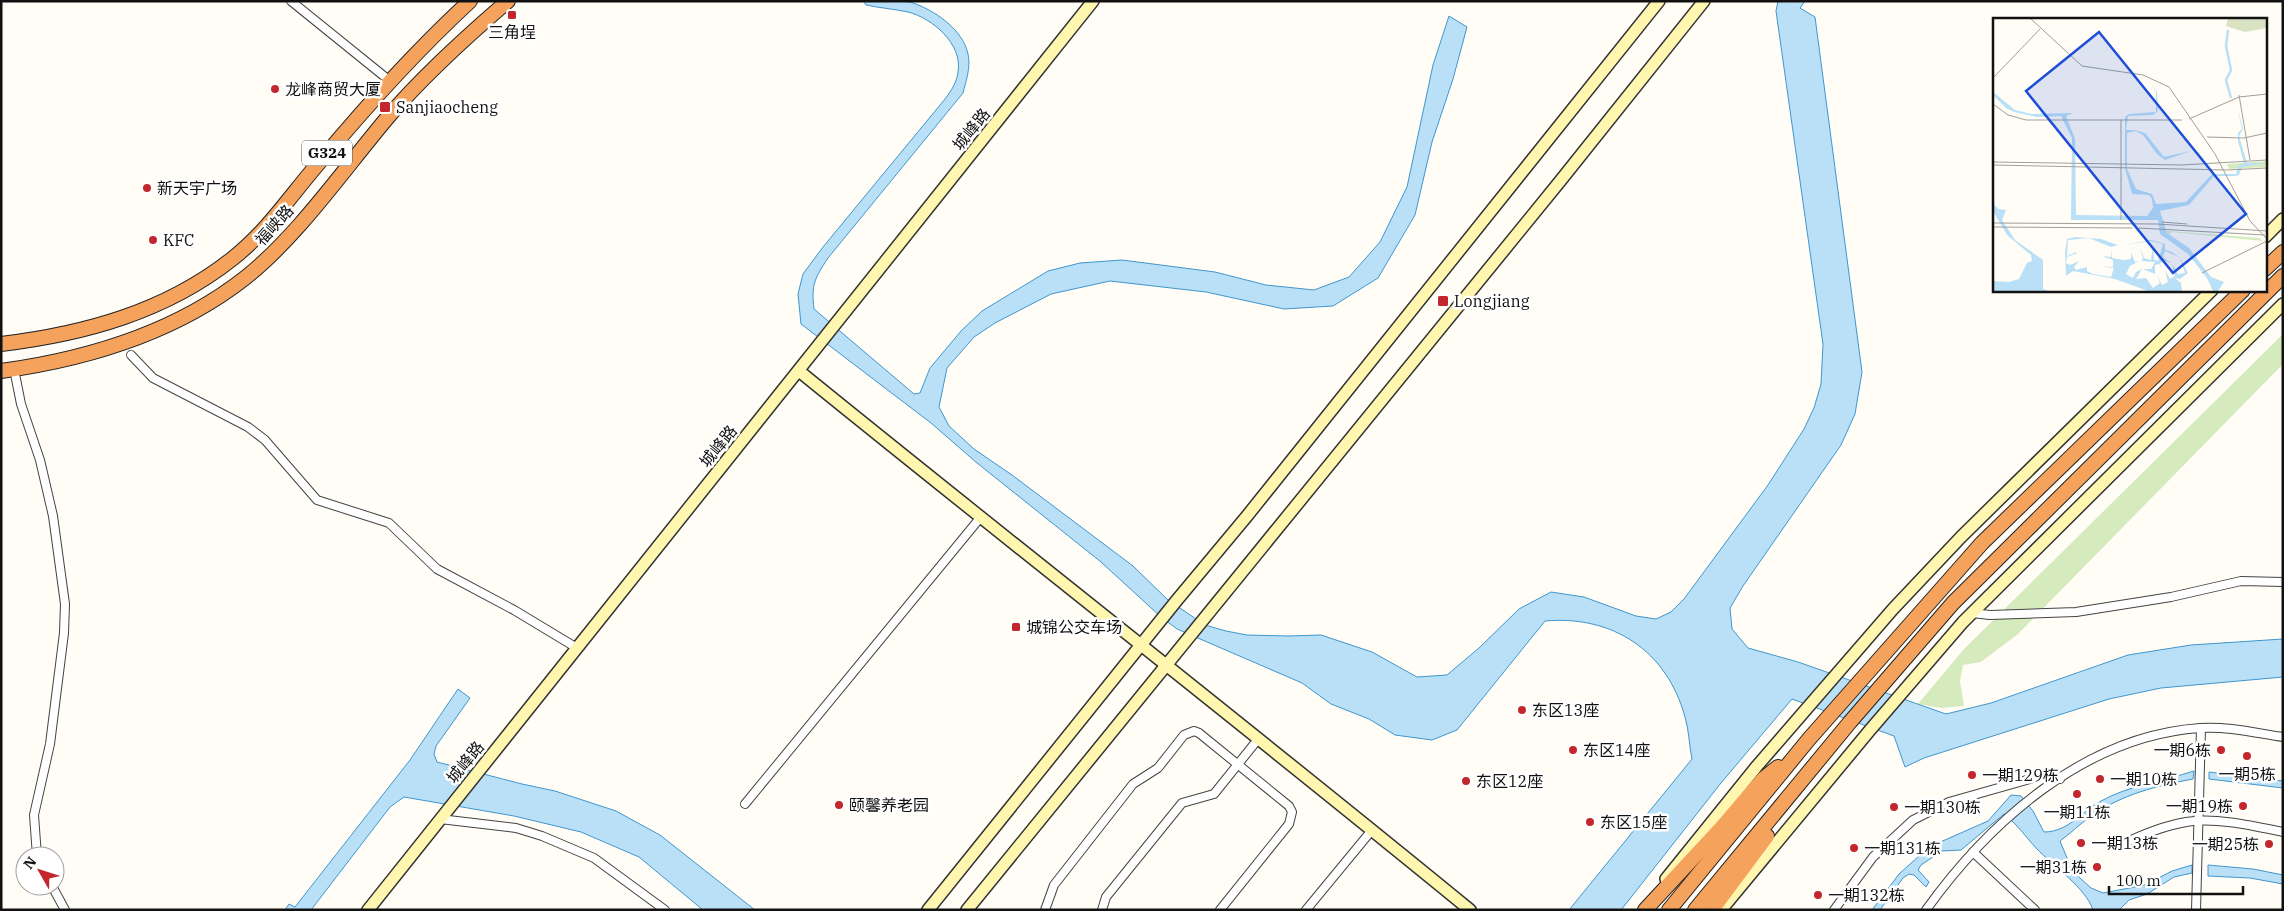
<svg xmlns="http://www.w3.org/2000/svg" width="2284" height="911" font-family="'IBM Plex Serif','Noto Sans SC',serif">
  <rect width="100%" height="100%" fill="#fffdf5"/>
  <!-- green -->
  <polygon fill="#d5ebbd" points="2283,334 2283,364 2018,634 1981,662 1963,665 1960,681 1964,706 1941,708 1918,704 1964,649"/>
  <!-- water -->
  <g fill="#b9e0f7" stroke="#3f96cf">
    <path d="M863 1C877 1 896 0 910 2 933 9 963 29 968 54 971 67 966 81 963 93L828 258C815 278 811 284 814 309L914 394 920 393 930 368 961 331 982 311 1048 271 1080 263 1122 260 1215 272 1266 285 1314 290 1349 277 1380 242 1407 187 1433 65 1449 16 1467 27 1453 79 1432 142 1415 215 1378 278 1333 306 1284 309 1206 292 1110 281 1051 294 995 323 974 337 947 368 939 407 949 426 974 449 1012 475 1133 566 1168 600 1205 625 1226 631 1247 635 1288 636 1321 635 1372 652 1417 677 1447 675 1479 648 1519 609 1551 592 1584 597 1636 616 1656 619 1671 612 1684 599 1768 485 1804 429 1814 408 1821 384 1823 344 1776 11 1778 1H1805L1800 8 1815 17 1862 372 1855 414 1841 445 1743 586 1730 608 1732 629 1748 648 1798 662 1946 714 1991 703 2128 655 2191 645 2283 639V677L2161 688 2109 699 1924 758 1905 767 1894 736 1792 699 1721 783 1621 910H1569L1692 759C1689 745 1689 730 1685 717 1667 651 1613 615 1545 621L1457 730 1432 740 1395 735 1369 719 1331 704 1302 683 1177 629 1161 617 1101 562 977 463 931 423 801 324 798 294 803 274 823 247 945 99C951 91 957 82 958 72 963 44 932 18 908 12 894 9 880 8 866 5Z"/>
    <polygon points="458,689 470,698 436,746 434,754 437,762 522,784 555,791 616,811 660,835 755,910 703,910 639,857 581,832 514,816 404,797 390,807 311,910 285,910 289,904 295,907 410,760"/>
    <path d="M2194 771 2193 779C2156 786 2123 794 2091 816 2080 824 2071 833 2060 841L2070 865 2080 878 2091 888 2103 893 2145 885 2172 871 2192 865V873L2174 877 2147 894 2129 900 2119 910H2093C2086 888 2052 865 2036 848 2024 835 2018 825 2004 814L1961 850 1942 851 1921 865 1918 870 1929 882 1926 887 1914 875 1909 874 1903 878 1880 910H1872L1899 874 1929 847 1988 821 2011 795 2021 796 2033 811 2044 832C2068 832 2081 812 2101 801 2130 785 2163 781 2194 771Z"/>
    <polygon points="2209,772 2283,781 2283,788 2209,779"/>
    <polygon points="2208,865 2253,869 2283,875 2283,884 2250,878 2208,876"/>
  </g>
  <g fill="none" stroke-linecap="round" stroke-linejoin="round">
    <defs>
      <g id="street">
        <polyline points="291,1 390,81"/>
        <polyline points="131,355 153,378 248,427 265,440 317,500 389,523 437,569 514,610 577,648"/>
        <polyline points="14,369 21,404 40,460 53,516 65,604 64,633 50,744 34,815 37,856"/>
        <polyline points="1972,613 1990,615 2076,612 2171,597 2241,581 2283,582"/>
        <polyline points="745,804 980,518"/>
        <polyline points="440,819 516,828 542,836 594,858 665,910"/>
        <path d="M2121 845C2141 835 2163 826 2186 822 2215 817 2254 826 2283 832"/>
        <polyline points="1973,852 2035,910"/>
        <polyline points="52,886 65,910"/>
        <polyline points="1045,910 1054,885 1133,784 1158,768 1184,735 1194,731 1199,733 1289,806 1292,812 1289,824 1220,910"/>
        <polyline points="1102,910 1106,897 1182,803 1214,794 1259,738"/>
        <polyline points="1306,910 1372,830"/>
        <polyline points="1834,910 1873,857 1913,820 1949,802 2044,775 2060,779"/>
        <path d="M1926 910C1990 821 2085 736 2200 728 2227 726 2256 733 2283 737"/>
        <polyline points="2196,910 2201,728"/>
      </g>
      <g id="secondary">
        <polyline points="2265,237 2283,219"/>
        <path d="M799 371C1022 552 1248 728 1470 910"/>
        <polyline points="1666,879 1757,766 1893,609 1961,537 2212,290"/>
        <polyline points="368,910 1093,1"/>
        <polyline points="928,910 1177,600 1247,516 1659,1"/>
        <polyline points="967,910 1561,180 1704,1"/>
        <polyline points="1721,910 1870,730 1963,622 2283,304"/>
      </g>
      <g id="highway">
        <polyline points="2265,269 2283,252"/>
        <path d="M1 344C84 334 165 312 232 259 268 231 293 192 323 158 369 103 417 50 470 1"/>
        <path d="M1 371C88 359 175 333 245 278 298 236 344 169 388 117 424 75 466 37 508 1"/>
        <polyline points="1645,910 1721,828 1763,779 1778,767"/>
        <polyline points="1669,910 1809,739 1982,543 2243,290"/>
        <polyline points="1695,910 1850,722 1953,603 2283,276"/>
        <polyline points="1712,910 1767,836"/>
      </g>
    </defs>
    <!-- street casing -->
    <use href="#street" stroke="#444" stroke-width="10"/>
    <!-- secondary casing -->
    <use href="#secondary" stroke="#333" stroke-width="14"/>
    <!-- highway casing -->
    <use href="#highway" stroke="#222" stroke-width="16"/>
    <!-- street -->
    <use href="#street" stroke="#fff" stroke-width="8"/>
    <!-- secondary -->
    <use href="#secondary" stroke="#fff6b0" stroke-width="11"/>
    <!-- highway -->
    <use href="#highway" stroke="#f5a25d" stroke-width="14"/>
  </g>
  <!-- markers -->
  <g fill="#c4262e" stroke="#fff" stroke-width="2">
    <rect x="507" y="10" width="10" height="10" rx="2.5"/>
    <circle cx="275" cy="89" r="5"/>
    <rect x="379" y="101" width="12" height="12" rx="2.5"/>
    <circle cx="147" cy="188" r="5"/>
    <circle cx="153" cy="240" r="5"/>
    <rect x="1437" y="295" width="12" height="12" rx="2.5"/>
    <rect x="1011" y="622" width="10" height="10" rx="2.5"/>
    <circle cx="1522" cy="710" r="5"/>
    <circle cx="1573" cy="750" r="5"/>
    <circle cx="2221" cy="750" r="5"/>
    <circle cx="2247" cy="756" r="5"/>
    <circle cx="1972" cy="775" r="5"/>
    <circle cx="2100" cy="779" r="5"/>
    <circle cx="1466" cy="781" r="5"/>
    <circle cx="2077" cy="794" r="5"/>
    <circle cx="839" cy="805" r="5"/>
    <circle cx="2243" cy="806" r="5"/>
    <circle cx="1894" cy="807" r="5"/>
    <circle cx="1590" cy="822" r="5"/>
    <circle cx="2081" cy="843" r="5"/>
    <circle cx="2269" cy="844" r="5"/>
    <circle cx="1854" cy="848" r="5"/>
    <circle cx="2097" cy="867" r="5"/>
    <circle cx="1818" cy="895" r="5"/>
  </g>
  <g text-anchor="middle" stroke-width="5" stroke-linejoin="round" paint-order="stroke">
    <!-- shield labels -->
    <rect fill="#fff" stroke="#585858" stroke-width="1" x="302" y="140.5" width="50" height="25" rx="4"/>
    <g font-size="15" font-weight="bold" fill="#111">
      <text x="327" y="158">G324</text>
    </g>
    <!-- poi labels -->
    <g font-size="16" fill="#111" stroke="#fff" text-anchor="start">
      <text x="512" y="38" text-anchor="middle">三角埕</text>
      <text x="285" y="95">龙峰商贸大厦</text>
      <text x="396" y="113">Sanjiaocheng</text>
      <text x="157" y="194">新天宇广场</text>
      <text x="163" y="246">KFC</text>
      <text x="1454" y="307">Longjiang</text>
      <text x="1026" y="633">城锦公交车场</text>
      <text x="1532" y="716">东区13座</text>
      <text x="1583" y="756">东区14座</text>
      <text x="2211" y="756" text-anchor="end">一期6栋</text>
      <text x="2247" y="780" text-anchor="middle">一期5栋</text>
      <text x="1982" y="781">一期129栋</text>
      <text x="2110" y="785">一期10栋</text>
      <text x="1476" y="787">东区12座</text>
      <text x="849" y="811">颐馨养老园</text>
      <text x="2233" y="812" text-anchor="end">一期19栋</text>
      <text x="1904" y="813">一期130栋</text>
      <text x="2077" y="818" text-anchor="middle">一期11栋</text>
      <text x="1600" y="828">东区15座</text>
      <text x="2091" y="849">一期13栋</text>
      <text x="2259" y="850" text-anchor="end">一期25栋</text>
      <text x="1864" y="854">一期131栋</text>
      <text x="2087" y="873" text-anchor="end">一期31栋</text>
      <text x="1828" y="901">一期132栋</text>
    </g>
    <!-- street labels -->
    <g font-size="16" fill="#111" stroke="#fff">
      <text transform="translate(971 129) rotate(-51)" y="6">城峰路</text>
      <text transform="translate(274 225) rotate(-48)" y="6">福峡路</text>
      <text transform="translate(718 446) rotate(-51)" y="6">城峰路</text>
      <text transform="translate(465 762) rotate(-51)" y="6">城峰路</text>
    </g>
  </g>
  <!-- overview -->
  <g transform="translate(1993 18)">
    <rect width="274" height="274" fill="#fffdf5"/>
    <path d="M274 143V149L236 151 234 146ZM173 213 266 220 270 223 179 214 176 216Z" fill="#d5ebbd"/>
    <path d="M235 1H274V10L252 14 233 8Z" fill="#d9e3c4"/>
    <path d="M158 65 164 74 165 93 160 97 135 98 133 112H141L152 115 171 139 198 133 172 142 164 136 150 117 142 113 134 115V151L143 171 159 176 163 186 193 184 219 156H243L245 148 251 145 245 123V115L249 111 244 88 250 111 246 118 254 145H274L249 149 246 157 242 158H221L196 187 167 193 174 215 196 230 218 259 231 264 225 273H220L214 260 195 236 167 216 165 202H78L79 120 68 98 44 99 21 94 13 90 0 77V74L22 92 39 96 80 95 73 98 82 121 83 197 154 198 160 190 159 181 156 177 139 176 132 150V99L136 96 163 94V74ZM0 185 5 191 13 192 9 202 22 222 50 242V271L57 273H0V263L16 264 26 261 34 245 39 243 38 237 14 217 0 193ZM82 219 108 221 125 227 118 229 96 220 75 222 74 238 83 234 84 235 74 239 73 245 77 247 86 243 81 249 83 252 94 249V253L100 256 118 259 121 250 106 248 120 249V242L109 238 118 239V232L119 240 130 242 138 241V235L142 244 146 243 137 248 133 256 140 260 143 254 149 251 143 261 153 260 160 270 167 265 164 257 169 267 175 264 172 252 177 261 182 258 179 246 185 256 192 255 187 240 195 255 187 261 182 260 188 265 189 273H155L122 261 80 253 73 258 72 234 74 222V221ZM158 222 172 226V232L177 233 186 239 172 233 170 239 178 245 170 242 167 246 170 251 166 246 162 247V256L150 251H158L162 244 148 243 150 241 147 229 151 240 158 242 160 228 161 242 165 243 170 226 158 223 131 227Z" fill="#b9e0f7"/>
    <path fill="none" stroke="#b9e0f7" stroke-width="2.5" d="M235 12 233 28 238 52 233 62 238 80"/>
    <path fill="none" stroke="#a09f9a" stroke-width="1" d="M38 1 89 48 150 57 176 69 222 136 257 203 274 221M0 60 47 11M246 77 257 142M0 86 15 97 33 102H189M196 101 246 79 274 76M128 102V202M214 119 251 120 274 115M0 144 189 147 274 142M0 147 234 152 274 150M169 204 194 206M0 205 164 206 274 213M0 209 139 210M146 210 272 217M209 255 274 223"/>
    <path fill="#1d4ed8" fill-opacity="0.15" stroke="#1d4ed8" stroke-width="2.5" d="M106 14 253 196 180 255 33 73Z"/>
    <rect width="274" height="274" fill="none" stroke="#111" stroke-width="2.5"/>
  </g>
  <!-- border -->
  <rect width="2284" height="911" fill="none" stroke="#111111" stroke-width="5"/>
  <!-- north arrow -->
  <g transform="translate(40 871) rotate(309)"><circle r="24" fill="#ffffff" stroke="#a0a0a0"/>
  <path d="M0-4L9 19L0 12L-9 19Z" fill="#c4262e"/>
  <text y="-8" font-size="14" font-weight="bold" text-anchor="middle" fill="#111111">N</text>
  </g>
  <!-- scale -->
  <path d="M2109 886v8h134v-8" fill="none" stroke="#111111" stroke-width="2.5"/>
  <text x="2116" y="886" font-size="15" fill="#111111" stroke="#ffffff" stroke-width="4" paint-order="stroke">100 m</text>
</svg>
